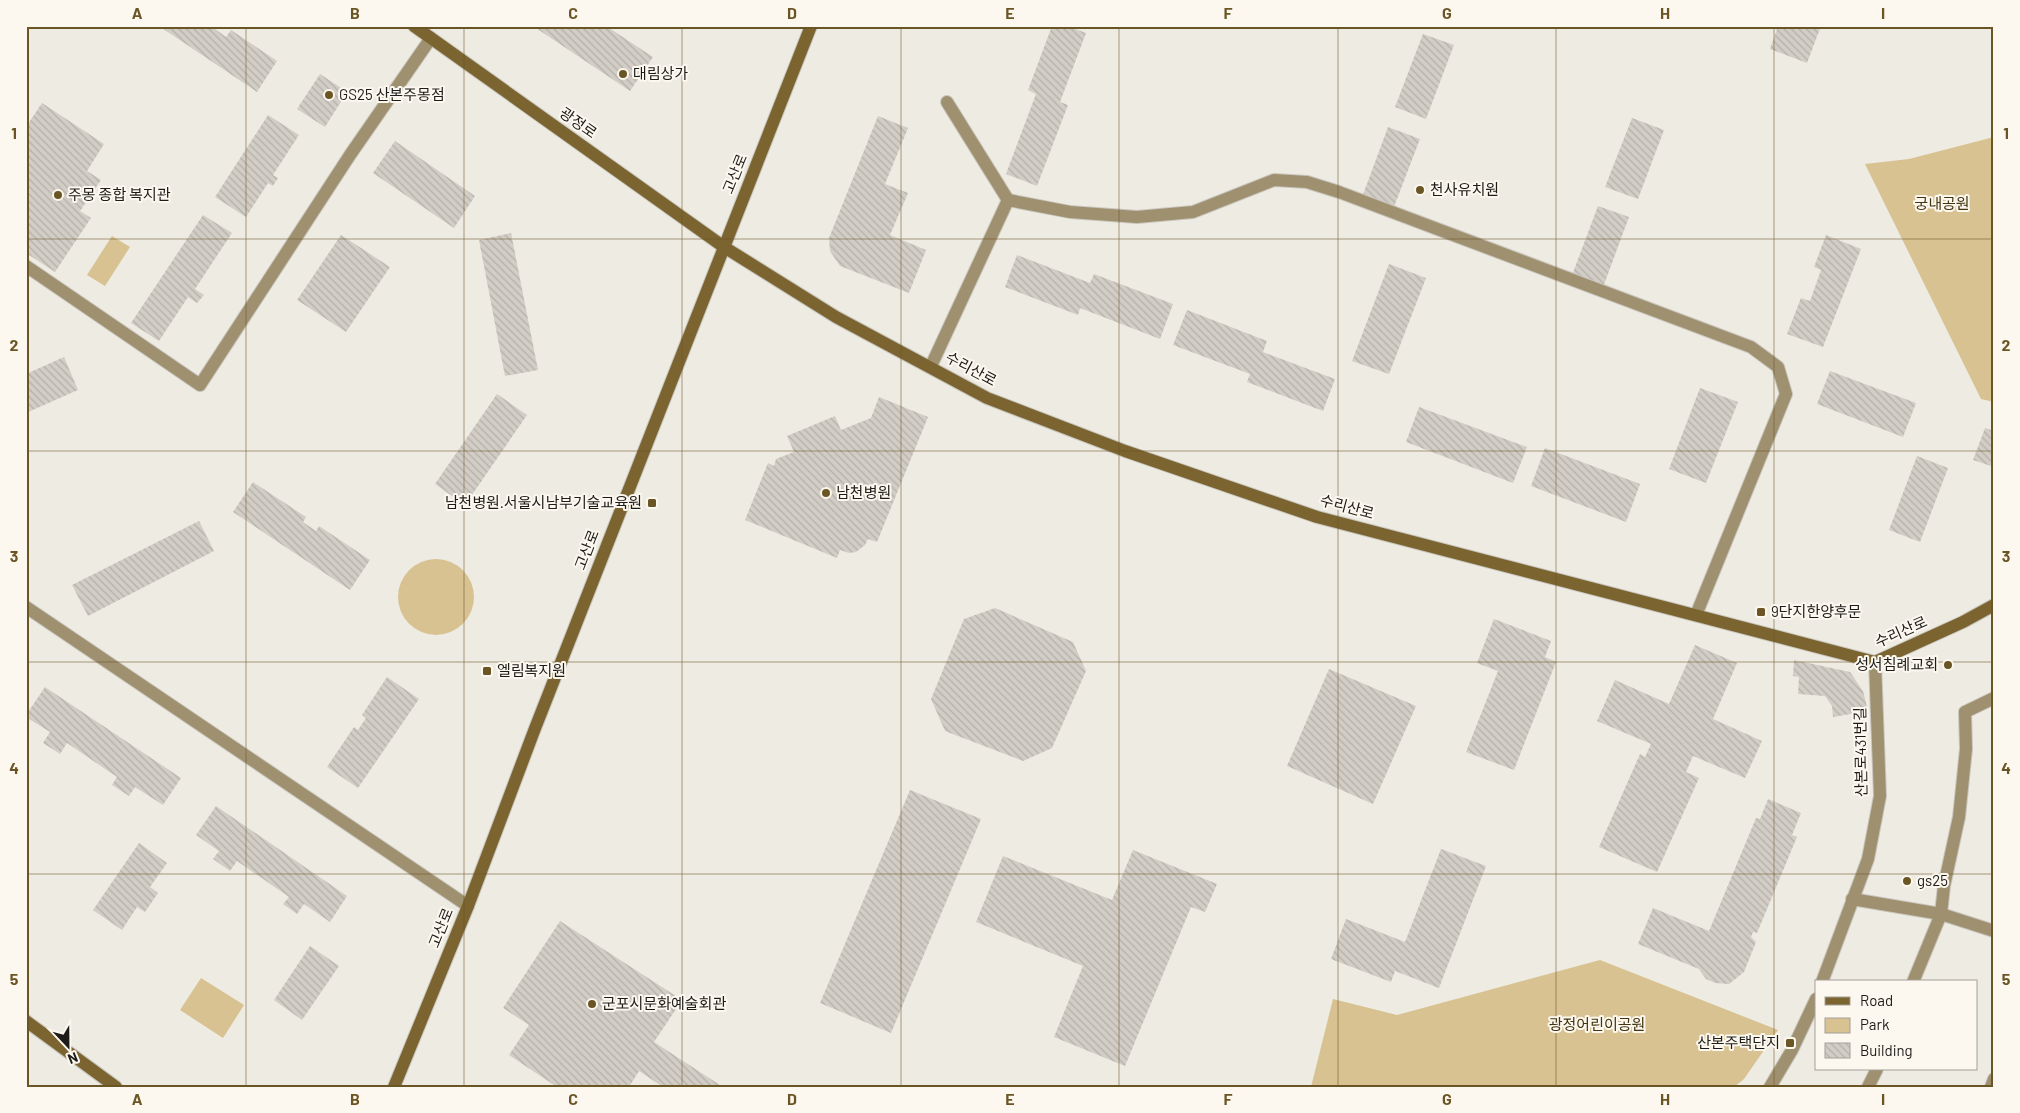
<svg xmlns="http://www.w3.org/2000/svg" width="2020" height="1113" font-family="Barlow,'Noto Sans KR',sans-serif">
  <defs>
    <pattern id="building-back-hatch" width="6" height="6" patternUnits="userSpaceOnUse" patternTransform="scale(1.25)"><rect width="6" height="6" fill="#d2cec6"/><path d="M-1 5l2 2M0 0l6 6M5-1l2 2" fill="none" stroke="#b4b0aa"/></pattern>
  </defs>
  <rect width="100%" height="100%" fill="#eeebe2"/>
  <!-- green -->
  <g fill="#d8c291">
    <polygon points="1994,137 1994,402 1981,399 1865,164 1909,159"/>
    <polygon points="112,236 130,247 105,286 87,275"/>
    <circle cx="436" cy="597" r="38"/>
    <polygon points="1600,960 1778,1030 1744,1079 1734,1087 1311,1087 1333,999 1397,1015"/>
    <polygon points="201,978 244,1005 223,1038 180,1010"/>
  </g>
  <!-- building -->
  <g fill="url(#building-back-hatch)">
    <polygon points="159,26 211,26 226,37 231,30 277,61 257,92"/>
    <polygon points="533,26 606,26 653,57 630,91"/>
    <polygon points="1052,26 1067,26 1086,33 1060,102 1068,105 1037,186 1006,174 1036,94 1028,90"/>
    <polygon points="1778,26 1821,26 1807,63 1770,49"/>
    <polygon points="1423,34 1454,45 1426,119 1395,107"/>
    <polygon points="320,74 347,92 325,127 297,109"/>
    <polygon points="42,103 104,144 87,171 101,180 80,211 91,218 55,272 26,253 26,127"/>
    <polygon points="268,115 299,135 273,175 278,178 273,186 268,183 246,217 215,197"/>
    <polygon points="878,116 908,128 885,184 908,193 890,235 926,250 909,293 840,266 830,251 829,238"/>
    <polygon points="1632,118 1664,130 1638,199 1605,187"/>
    <polygon points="1388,127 1420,139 1392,212 1361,200"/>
    <polygon points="395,141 475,196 454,228 373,173"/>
    <polygon points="1598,206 1629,217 1602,290 1571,278"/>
    <polygon points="203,215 232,233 195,289 204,295 197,303 188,297 159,341 131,323"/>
    <polygon points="511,233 538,370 505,376 479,240"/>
    <polygon points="341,235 390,267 346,332 297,300"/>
    <polygon points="1826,235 1861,249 1823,347 1787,334 1801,298 1810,301 1821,270 1814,267"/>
    <polygon points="1017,255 1090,283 1094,274 1173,304 1160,339 1080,308 1078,315 1005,287"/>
    <polygon points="1389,264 1426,278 1389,374 1352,361"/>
    <polygon points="1187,310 1267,341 1263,352 1335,379 1323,411 1247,382 1250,374 1173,345"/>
    <polygon points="64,357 78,390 26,413 26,374"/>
    <polygon points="1830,371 1916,403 1903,437 1817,404"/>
    <polygon points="1700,388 1738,402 1706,483 1669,469"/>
    <polygon points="497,394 527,415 465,505 435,484"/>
    <polygon points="879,397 928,417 877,542 868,539 865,545 856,552 849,553 840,550 837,558 745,520 768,463 774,466 776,459 794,452 787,436 835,416 841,430 871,418"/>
    <polygon points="1419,407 1527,447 1513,483 1406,442"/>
    <polygon points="1985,428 1994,431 1994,467 1973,460"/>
    <polygon points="1545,448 1640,484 1626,522 1531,486"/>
    <polygon points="1917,456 1948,468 1920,542 1889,530"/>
    <polygon points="253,482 306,517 303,522 316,531 319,526 370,560 350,590 233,512"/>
    <polygon points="199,521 214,551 88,616 72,585"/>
    <polygon points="995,608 1073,642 1086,671 1052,748 1023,761 945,731 931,699 964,619"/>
    <polygon points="1494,619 1551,641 1545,657 1556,662 1514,770 1466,752 1498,671 1477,663"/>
    <polygon points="1695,645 1737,663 1713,719 1762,741 1745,778 1693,756 1686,772 1699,778 1657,872 1599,847 1640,754 1645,757 1651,744 1597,721 1615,680 1669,704"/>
    <polygon points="1794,660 1850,672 1863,691 1868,711 1833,717 1832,706 1825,696 1798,694 1799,677 1793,676"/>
    <polygon points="1329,669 1416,706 1373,804 1287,766"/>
    <polygon points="387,677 419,699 358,788 327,767 354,727 358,730 366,718 362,715"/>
    <polygon points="45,687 181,778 163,805 135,787 129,796 112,785 117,777 67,743 60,754 43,743 50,732 26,717 26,715"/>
    <polygon points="910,790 981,819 891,1033 820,1003"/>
    <polygon points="1768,799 1801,813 1792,835 1797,837 1757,933 1753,932 1751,937 1756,942 1744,972 1729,984 1715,983 1706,979 1699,969 1638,944 1653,908 1709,931 1756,818 1760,819"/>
    <polygon points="216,806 347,896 330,922 304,904 297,914 283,904 289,897 237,861 230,871 213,859 219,851 196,835"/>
    <polygon points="139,843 167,863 150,887 158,893 145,912 137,907 122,930 93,910"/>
    <polygon points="1441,849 1486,866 1439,988 1395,971 1391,982 1331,959 1346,919 1405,942"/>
    <polygon points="1133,850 1217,884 1205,912 1191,907 1125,1066 1054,1037 1083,966 976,922 1003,856 1112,900"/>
    <polygon points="560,921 682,1000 654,1042 723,1087 663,1087 639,1071 629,1087 557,1087 509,1055 529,1025 503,1008"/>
    <polygon points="310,946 339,966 302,1020 274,1000"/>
  </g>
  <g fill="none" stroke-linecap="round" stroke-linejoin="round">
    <defs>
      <g id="street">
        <polyline points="947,102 1008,200"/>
        <polyline points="26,266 200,385 350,155 431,38"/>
        <polyline points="931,366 1008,200 1070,212 1137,217 1193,212 1274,180 1307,182 1339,192 1751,347 1778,367 1786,394 1696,615"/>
        <polyline points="26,607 468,906"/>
        <polyline points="1852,899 1941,914 1994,931"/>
        <polyline points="1822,982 1868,859 1880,796 1875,662"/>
        <polyline points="1913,982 1941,914 1944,886 1959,817 1966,749 1965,712 1994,698"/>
        <polyline points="1770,1087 1792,1050 1816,999"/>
        <polyline points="1868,1087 1877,1069"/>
        <polyline points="1991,1087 1994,1079"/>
      </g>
      <g id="secondary">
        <polyline points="414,26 724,247 836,317 987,398 1125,451 1317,517 1875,662 1963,622 1994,605"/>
        <polyline points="26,1021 116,1087"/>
        <polyline points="394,1087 468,906 534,731 811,26"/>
      </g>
    </defs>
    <!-- street casing -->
    <use href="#street" stroke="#c8c6be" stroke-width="14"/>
    <!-- secondary casing -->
    <use href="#secondary" stroke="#c8c6be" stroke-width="14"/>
    <!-- street -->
    <use href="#street" stroke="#9f906f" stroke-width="12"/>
    <!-- secondary -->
    <use href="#secondary" stroke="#7b6430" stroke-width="12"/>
  </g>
  <!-- grid -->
  <path fill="none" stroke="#6a5524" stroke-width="1" stroke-opacity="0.55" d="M246 26V1087M464 26V1087M682 26V1087M901 26V1087M1119 26V1087M1338 26V1087M1556 26V1087M1774 26V1087M26 239H1994M26 451H1994M26 662H1994M26 874H1994"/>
  <!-- markers -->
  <g fill="#6a5524" stroke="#fcf8ef" stroke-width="2">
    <circle cx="623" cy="74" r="5"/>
    <circle cx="329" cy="95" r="5"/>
    <circle cx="1420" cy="190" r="5"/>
    <circle cx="58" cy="195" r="5"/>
    <circle cx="826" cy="493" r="5"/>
    <rect x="647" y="498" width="10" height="10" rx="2.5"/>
    <rect x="1756" y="607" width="10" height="10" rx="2.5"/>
    <circle cx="1948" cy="665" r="5"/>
    <rect x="482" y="666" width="10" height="10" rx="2.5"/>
    <circle cx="1907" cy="881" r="5"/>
    <circle cx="592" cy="1004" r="5"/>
    <rect x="1785" y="1038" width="10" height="10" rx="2.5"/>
  </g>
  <g text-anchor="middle" stroke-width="4" stroke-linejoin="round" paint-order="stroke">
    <!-- poi labels -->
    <g font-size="15" fill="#1d1c19" stroke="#fcf8ef" text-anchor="start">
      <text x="633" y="79">대림상가</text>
      <text x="339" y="100">GS25 산본주몽점</text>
      <text x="1430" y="195">천사유치원</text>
      <text x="68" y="200">주몽 종합 복지관</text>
      <text x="836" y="498">남천병원</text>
      <text x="642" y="508" text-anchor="end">남천병원.서울시남부기술교육원</text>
      <text x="1771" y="617">9단지한양후문</text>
      <text x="1938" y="670" text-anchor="end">성서침례교회</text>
      <text x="497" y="676">엘림복지원</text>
      <text x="1917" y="886">gs25</text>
      <text x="602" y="1009">군포시문화예술회관</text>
      <text x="1780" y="1048" text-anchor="end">산본주택단지</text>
    </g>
    <!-- street labels -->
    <g font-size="15" fill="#1d1c19" stroke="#fcf8ef">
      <text transform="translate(578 123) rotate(35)" y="5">광정로</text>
      <text transform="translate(735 174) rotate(-68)" y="5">고산로</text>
      <text transform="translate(971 369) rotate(28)" y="5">수리산로</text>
      <text transform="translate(1347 507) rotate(15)" y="5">수리산로</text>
      <text transform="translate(587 550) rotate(-69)" y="5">고산로</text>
      <text transform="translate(1901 632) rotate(-24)" y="5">수리산로</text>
      <text transform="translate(1861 752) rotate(-91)" y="5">산본로431번길</text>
      <text transform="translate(441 928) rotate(-68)" y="5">고산로</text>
    </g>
    <!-- park labels -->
    <g font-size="15" fill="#43340f" stroke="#fcf8ef">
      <text x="1942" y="209">궁내공원</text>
      <text x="1597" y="1030">광정어린이공원</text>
    </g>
  </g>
  <!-- border -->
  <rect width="2020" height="1113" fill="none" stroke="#fcf8ef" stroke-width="55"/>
  <!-- legend -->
  <rect x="1815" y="980" width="162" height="90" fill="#fcf8ef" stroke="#a3a099"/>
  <rect x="1825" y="997" width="25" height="8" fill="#7b6430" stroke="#a3a099"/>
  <text x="1860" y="1006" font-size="15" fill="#1d1c19">Road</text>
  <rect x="1825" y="1018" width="25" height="15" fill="#d8c291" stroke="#a3a099"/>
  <text x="1860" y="1030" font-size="15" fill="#1d1c19">Park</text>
  <rect x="1825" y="1043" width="25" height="15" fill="url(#building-back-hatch)" stroke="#a3a099"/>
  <text x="1860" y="1056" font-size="15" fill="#1d1c19">Building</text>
  <!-- north arrow -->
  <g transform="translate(68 1046) rotate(158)" stroke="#fcf8ef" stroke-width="4" paint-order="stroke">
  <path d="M0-4L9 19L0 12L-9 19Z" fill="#1d1c19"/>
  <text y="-8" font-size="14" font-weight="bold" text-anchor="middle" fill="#1d1c19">N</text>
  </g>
  <rect x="28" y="28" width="1964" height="1058" fill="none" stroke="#6a5524" stroke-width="2"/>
  <g font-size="16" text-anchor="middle" font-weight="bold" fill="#6a5524">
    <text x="137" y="19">A</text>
    <text x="355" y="19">B</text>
    <text x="573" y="19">C</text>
    <text x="792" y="19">D</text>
    <text x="1010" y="19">E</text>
    <text x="1228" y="19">F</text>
    <text x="1447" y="19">G</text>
    <text x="1665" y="19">H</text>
    <text x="1883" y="19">I</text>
    <text x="14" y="139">1</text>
    <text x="2006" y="139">1</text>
    <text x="14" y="351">2</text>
    <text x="2006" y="351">2</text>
    <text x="14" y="562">3</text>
    <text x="2006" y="562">3</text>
    <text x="14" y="774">4</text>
    <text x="2006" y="774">4</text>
    <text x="14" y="985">5</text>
    <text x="2006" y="985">5</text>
    <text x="137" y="1105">A</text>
    <text x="355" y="1105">B</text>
    <text x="573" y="1105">C</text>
    <text x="792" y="1105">D</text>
    <text x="1010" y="1105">E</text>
    <text x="1228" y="1105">F</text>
    <text x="1447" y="1105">G</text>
    <text x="1665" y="1105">H</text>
    <text x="1883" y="1105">I</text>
  </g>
</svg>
